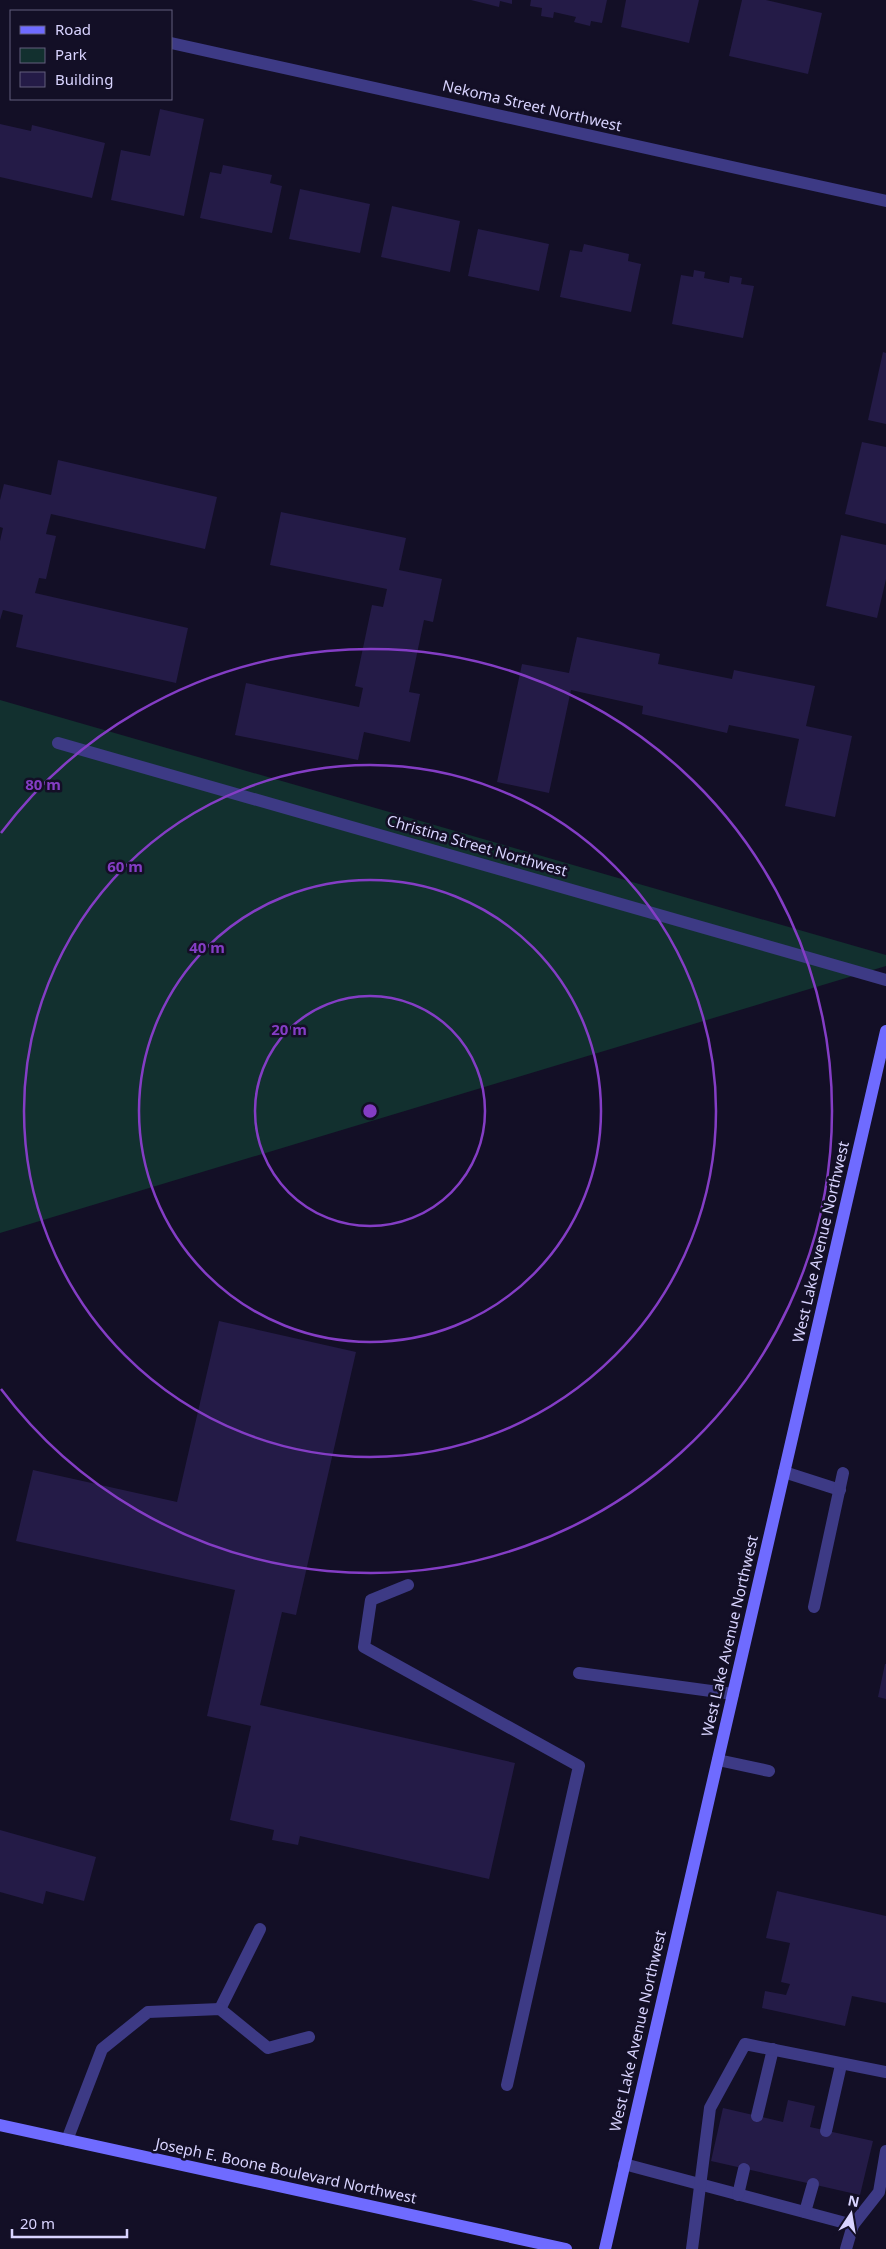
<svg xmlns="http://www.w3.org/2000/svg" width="886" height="2249" font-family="'Noto Sans',sans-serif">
  <rect width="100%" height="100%" fill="#130f26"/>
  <!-- green -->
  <polygon fill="#12302f" points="0,700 886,955 886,966 0,1233"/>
  <!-- building -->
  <g fill="#241b47">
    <polygon points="471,0 512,0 512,4 500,1 499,7"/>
    <polygon points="531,0 607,0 602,23 591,21 590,26 574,22 576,17 554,12 553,18 541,16 542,8 530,6"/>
    <polygon points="626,0 699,0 689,43 621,27"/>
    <polygon points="742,0 766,0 822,13 808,74 729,56"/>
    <polygon points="160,109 204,119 184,216 111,200 121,150 150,156"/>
    <polygon points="0,124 31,131 32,125 105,143 92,198 0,177"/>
    <polygon points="223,165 272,175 270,183 282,186 272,233 200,218 210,172 221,174"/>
    <polygon points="300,189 370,204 360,253 289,239"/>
    <polygon points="392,206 460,221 450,272 381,257"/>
    <polygon points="478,229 549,244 539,291 468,276"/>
    <polygon points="584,244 629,254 628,261 641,264 631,312 560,297 570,250 582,252"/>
    <polygon points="694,270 705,272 704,278 729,283 730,276 742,278 741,284 754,286 743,338 672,324 681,275 693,277"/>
    <polygon points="883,352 886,353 886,424 868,420"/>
    <polygon points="862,442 886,447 886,524 845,514"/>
    <polygon points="58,460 217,497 205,549 51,514 46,534 56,536 46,579 39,578 35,593 188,628 176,683 16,647 23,615 3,610 0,620 0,541 3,528 0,527 0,500 4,484 51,495"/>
    <polygon points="281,512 406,538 399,570 442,579 433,622 424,620 409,692 420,694 410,742 364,732 358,760 235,735 246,683 359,707 363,688 355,686 372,605 383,607 387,589 270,565"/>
    <polygon points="841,535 886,545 886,579 877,618 826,606"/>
    <polygon points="577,637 660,654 658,664 732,679 734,670 815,686 806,726 852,736 835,817 785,806 799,739 729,725 727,733 642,714 643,706 571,690 549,793 497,782 522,664 569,673"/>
    <polygon points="219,1321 356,1352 296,1615 282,1612 260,1705 515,1763 489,1879 300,1836 298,1845 272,1840 274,1830 230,1820 251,1726 207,1716 235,1590 16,1541 33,1470 177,1502"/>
    <polygon points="885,1664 886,1664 886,1699 878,1697"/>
    <polygon points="0,1830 96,1857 84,1901 46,1891 43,1904 0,1892"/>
    <polygon points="777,1891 886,1916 886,2003 852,1996 845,2026 762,2008 765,1991 786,1995 790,1984 781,1982 790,1943 766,1938"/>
    <polygon points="788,2100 815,2106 810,2127 873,2141 860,2195 711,2161 723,2108 783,2122"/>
  </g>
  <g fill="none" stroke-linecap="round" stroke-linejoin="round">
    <!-- lane -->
    <g stroke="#3d3a85" stroke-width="12">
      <polyline points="784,1472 840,1490"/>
      <polyline points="408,1585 371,1600 364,1647 579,1766 507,2085"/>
      <polyline points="814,1607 843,1473"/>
      <polyline points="579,1673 733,1694"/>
      <polyline points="718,1760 769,1771"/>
      <polyline points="220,2009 260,1929"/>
      <polyline points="757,2116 773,2049"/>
      <polyline points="826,2131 841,2065"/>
      <polyline points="67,2140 102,2049 148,2012 220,2009 268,2048 309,2037"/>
      <polyline points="624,2164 853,2225 846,2249"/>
      <polyline points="738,2195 744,2169"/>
      <polyline points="805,2212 813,2184"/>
      <polyline points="853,2225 879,2192 886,2151"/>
      <polyline points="692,2249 710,2108 745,2044 886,2072"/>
    </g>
    <!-- street -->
    <g stroke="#3d3a85" stroke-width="12">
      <polyline points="171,43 886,201"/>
      <polyline points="58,743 886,980"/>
    </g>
    <!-- secondary -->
    <g stroke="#6f6bff" stroke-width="12">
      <polyline points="0,2125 566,2249"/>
      <polyline points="605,2249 886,1031"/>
    </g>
  </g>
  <!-- distance rings -->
  <g fill="none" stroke="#843dc5" stroke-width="2.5">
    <circle cx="370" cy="1111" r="115"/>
    <circle cx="370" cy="1111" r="231"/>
    <circle cx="370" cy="1111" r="346"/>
    <path d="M1 833A462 462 0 1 1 1 1389"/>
  </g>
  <g text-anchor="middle" stroke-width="5" stroke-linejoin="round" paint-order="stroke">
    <!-- street labels -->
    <g font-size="15" fill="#d9d4ff" stroke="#130f26">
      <text transform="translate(532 106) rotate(13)" y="5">Nekoma Street Northwest</text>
      <text transform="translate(477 846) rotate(16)" y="5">Christina Street Northwest</text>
      <text transform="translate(821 1242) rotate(-77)" y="5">West Lake Avenue Northwest</text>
      <text transform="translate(730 1636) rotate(-77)" y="5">West Lake Avenue Northwest</text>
      <text transform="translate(638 2031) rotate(-77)" y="5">West Lake Avenue Northwest</text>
      <text transform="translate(286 2171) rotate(12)" y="5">Joseph E. Boone Boulevard Northwest</text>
    </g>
  </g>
  <circle cx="370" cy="1111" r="8" fill="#843dc5" stroke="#130f26" stroke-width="2.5"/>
  <g font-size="15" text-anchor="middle" font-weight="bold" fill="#843dc5" stroke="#130f26" stroke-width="5" stroke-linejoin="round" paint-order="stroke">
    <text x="43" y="790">80 m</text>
    <text x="125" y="872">60 m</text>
    <text x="207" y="953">40 m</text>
    <text x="289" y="1035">20 m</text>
  </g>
  <!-- legend -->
  <rect x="10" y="10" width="162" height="90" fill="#130f26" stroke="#625e7d"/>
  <rect x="20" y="26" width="25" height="8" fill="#6f6bff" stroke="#625e7d"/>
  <text x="55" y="35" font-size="15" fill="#d9d4ff">Road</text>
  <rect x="20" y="48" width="25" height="15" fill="#12302f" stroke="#625e7d"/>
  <text x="55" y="60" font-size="15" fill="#d9d4ff">Park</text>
  <rect x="20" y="72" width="25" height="15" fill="#241b47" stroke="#625e7d"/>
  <text x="55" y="85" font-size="15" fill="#d9d4ff">Building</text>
  <!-- north arrow -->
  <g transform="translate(851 2214) rotate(12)" stroke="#130f26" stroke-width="4" paint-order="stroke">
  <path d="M0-4L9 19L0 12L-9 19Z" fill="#d9d4ff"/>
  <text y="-8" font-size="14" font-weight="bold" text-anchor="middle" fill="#d9d4ff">N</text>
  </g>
  <!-- scale -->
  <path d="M12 2229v8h115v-8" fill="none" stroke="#d9d4ff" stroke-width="2.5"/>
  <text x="20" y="2229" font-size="15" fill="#d9d4ff" stroke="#130f26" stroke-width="4" paint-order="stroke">20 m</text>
</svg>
